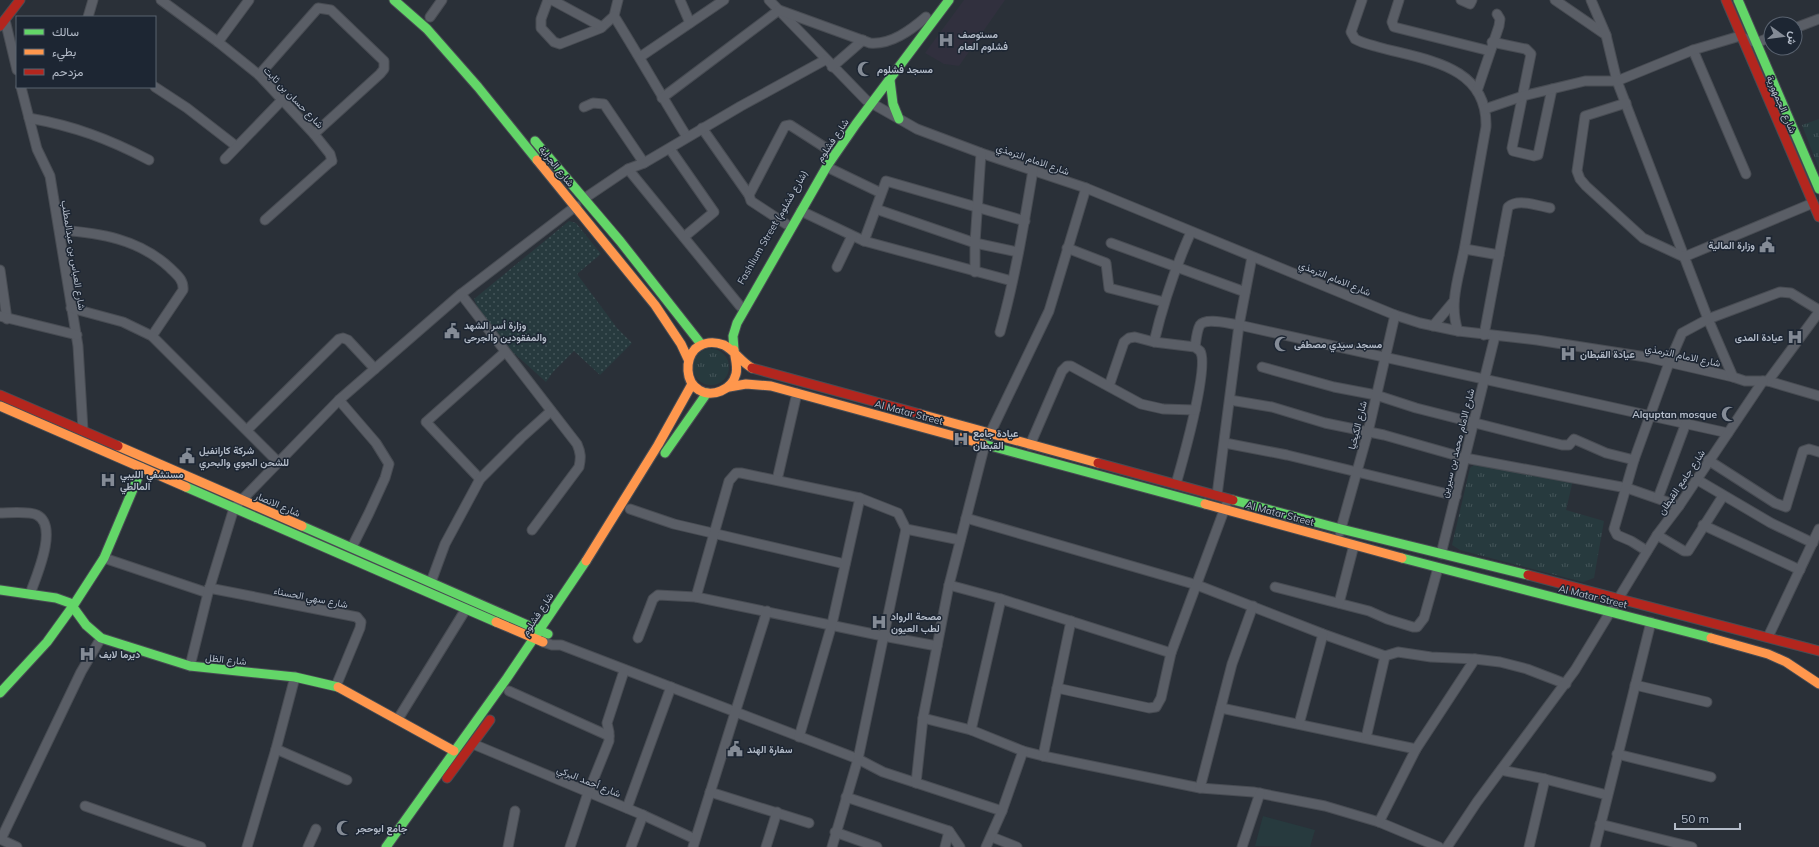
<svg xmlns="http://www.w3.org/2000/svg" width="1819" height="847" font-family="Mulish,Vazirmatn,sans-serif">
  <defs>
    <pattern id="grass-tufts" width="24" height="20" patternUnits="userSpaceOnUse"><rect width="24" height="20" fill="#273a3e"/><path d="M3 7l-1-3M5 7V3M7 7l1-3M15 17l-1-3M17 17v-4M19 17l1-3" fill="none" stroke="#445559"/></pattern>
    <pattern id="garden-dots" width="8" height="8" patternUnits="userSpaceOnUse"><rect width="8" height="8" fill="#273a3e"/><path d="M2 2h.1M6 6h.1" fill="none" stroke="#445559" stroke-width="1.8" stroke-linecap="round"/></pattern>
  </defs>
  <rect width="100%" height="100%" fill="#2a3038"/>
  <!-- medical -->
  <polygon fill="#31303e" points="964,0 1005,0 959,66 944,64 925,53"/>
  <!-- grass -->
  <g fill="url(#grass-tufts)">
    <polygon points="1819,119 1819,169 1802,125"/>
    <circle cx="711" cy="367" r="18"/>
    <polygon points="1481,460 1573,480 1566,510 1604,521 1594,578 1583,582 1460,550 1452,545 1470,468"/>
  </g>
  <!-- garden -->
  <polygon fill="url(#garden-dots)" points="569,221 576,223 601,254 577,274 617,328 632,343 600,375 574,351 553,372 546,382 487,329 474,299"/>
  <!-- pitch -->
  <polygon fill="#273a3e" points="1263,816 1315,830 1310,847 1255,846"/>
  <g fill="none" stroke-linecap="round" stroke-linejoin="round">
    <defs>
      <g id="street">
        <polyline points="161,0 218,42 259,75 314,134 330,154 332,161 329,163 265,220"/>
        <polyline points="548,0 541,19 541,28 554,42 560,44 601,28 614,16 618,0"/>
        <polyline points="552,0 602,27"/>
        <polyline points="680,0 690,23"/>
        <polyline points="769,0 866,100 917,129 981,153 1086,188 1395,315 1420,323 1458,331 1537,340 1646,357 1733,377 1745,381 1768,381 1819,396"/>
        <path d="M1362 0 1351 32 1355 39C1362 43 1371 45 1378 47 1425 60 1488 65 1486 127 1479 166 1472 205 1465 245 1460 274 1448 302 1458 331"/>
        <polyline points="1399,0 1392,22 1394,27 1490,51"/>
        <polyline points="1461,0 1470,4 1472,0"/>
        <polyline points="1555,0 1606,35"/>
        <polyline points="1591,0 1606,35 1617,81 1708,319 1733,377"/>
        <path d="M614 16C639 56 662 97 687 137"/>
        <polyline points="88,17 93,0"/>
        <polyline points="430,17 442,0"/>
        <polyline points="5,20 17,70"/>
        <polyline points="1795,28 1819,19"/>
        <polyline points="218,42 249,0"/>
        <polyline points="1492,42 1526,49 1531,54 1512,148 1513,151 1534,156 1538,155 1552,89"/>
        <polyline points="1693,50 1746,174"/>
        <polyline points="640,57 724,0"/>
        <polyline points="832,67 863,40"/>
        <polyline points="259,75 318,8 331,10 384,61 384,69 380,74 314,134"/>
        <polyline points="21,87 37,149 50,176 78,346 83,430"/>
        <polyline points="155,87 187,108 236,146"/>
        <polyline points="1477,91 1499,26 1500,19 1497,14"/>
        <path d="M662 98 779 10 870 43C891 45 911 30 926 17"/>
        <polyline points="1626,103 1585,116 1577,171 1580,179 1586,186 1643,238 1684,257 1813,203"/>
        <polyline points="584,107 593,103 604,104 644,163"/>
        <polyline points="1485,109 1523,96 1585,81 1617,81 1693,50 1740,36 1756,43 1771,37"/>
        <path d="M29 118C74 126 109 139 149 160"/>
        <polyline points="702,128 749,195"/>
        <polyline points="670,149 714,212 684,237"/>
        <polyline points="225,159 282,100"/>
        <polyline points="827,167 881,193"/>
        <polyline points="628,169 740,306"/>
        <polyline points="585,198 628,169 644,163 741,106 825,60"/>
        <polyline points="876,209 975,243 1018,252"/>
        <polyline points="801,211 864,241 1012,281"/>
        <polyline points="786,224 751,201 749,195 785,126 790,125 829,150"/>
        <path d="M60 230C100 233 139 239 170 268 177 275 184 280 183 290L152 336"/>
        <polyline points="864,241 886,181 1025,221"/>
        <polyline points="1111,243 1245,292"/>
        <polyline points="1067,248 1106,263 1109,288 1164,302"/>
        <polyline points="1465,249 1499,255"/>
        <polyline points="837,267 852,236"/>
        <polyline points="0,270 7,319"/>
        <polyline points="975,272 975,243 981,153"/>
        <path d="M461 294 577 444C581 453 581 458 579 467L532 530"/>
        <polyline points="71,308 123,322 152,336 278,462"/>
        <polyline points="0,316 77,335"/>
        <polyline points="1433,326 1454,301"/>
        <path d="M1000 332C1015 279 1024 224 1033 170"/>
        <path d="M1484 335 1508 207C1518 198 1539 206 1550 208"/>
        <path d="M1154 342C1163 304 1175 268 1191 232"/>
        <path d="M1195 347C1196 340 1197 330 1200 325 1206 317 1230 324 1239 325L1728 433"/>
        <polyline points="1262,367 1334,387 1376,395 1416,408 1562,445 1569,445 1574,439 1606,453 1634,460"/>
        <polyline points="1768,381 1819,312"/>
        <path d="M1109 386 1124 342 1129 338 1135 337 1154 342 1195 347 1200 351C1210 365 1182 463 1176 484"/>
        <polyline points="339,400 376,443 389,464 385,478 369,513 352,547"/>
        <polyline points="1230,400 1272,407 1325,423 1384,435 1465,458 1627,488 1679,506"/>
        <polyline points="247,430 339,339 343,338 348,340 375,369"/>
        <polyline points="1225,443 1287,455 1456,496"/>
        <polyline points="1030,445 1062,371 1067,366 1071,366 1141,404 1163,409 1195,410"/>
        <polyline points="1708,460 1775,503 1786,507 1803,451 1809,449 1819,452"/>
        <polyline points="480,479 426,422 505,352"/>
        <polyline points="1696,479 1771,523 1813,543"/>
        <polyline points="777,480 797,393"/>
        <polyline points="1217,495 1239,325 1252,257"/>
        <polyline points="1658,498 1686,423"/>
        <polyline points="630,509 674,524 845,564"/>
        <path d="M0 513C9 513 30 511 37 515 59 526 36 577 30 594"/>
        <polyline points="966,518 1197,585 1323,634 1385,656 1398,652 1431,657 1475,659 1500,662 1527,669 1566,684"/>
        <polyline points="1703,525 1800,570"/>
        <polyline points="1340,532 1368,432 1395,315"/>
        <polyline points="1657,535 1684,551 1688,551 1723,496"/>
        <polyline points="1647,551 1631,541 1617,535 1614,529 1634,460 1669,363 1682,333 1708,319 1780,292 1791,293 1819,310"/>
        <polyline points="1441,554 1495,336"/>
        <polyline points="104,558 208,593"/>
        <polyline points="431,582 445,544 480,479 521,438 551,411"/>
        <polyline points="949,585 1001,599 1171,653"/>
        <polyline points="1275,587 1369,611 1387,619 1413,627 1417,627 1424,618 1438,568"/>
        <polyline points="209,588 357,617 361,622 360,628 336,686"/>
        <polyline points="696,597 729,481 736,473 741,473 860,498 898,513 906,529 960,540"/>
        <polyline points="1339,603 1354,545"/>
        <polyline points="1768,637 1819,529"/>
        <polyline points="638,638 653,599 658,595 696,597 883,636 937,646"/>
        <polyline points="543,642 552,645 561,645 858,759 883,772 1002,811"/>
        <polyline points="190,666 208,593 234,508 339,400 461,294 576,206"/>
        <polyline points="1635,685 1707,702"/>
        <polyline points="1057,688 1149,708 1156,707 1161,698 1171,653 1226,505"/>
        <polyline points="509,691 609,736"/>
        <polyline points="1221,708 1416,749"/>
        <polyline points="923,718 971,730 1023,751 1043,756 1200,788 1253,792 1325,806 1379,822 1439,847"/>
        <polyline points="398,719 466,609"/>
        <polyline points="1299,724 1323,634"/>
        <polyline points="971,730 1001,599"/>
        <polyline points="799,737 832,624 860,498"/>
        <polyline points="1366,738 1385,656"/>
        <polyline points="473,744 643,815 695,839"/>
        <polyline points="276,749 347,780"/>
        <polyline points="1617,754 1711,777"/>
        <polyline points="1043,756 1071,621"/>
        <polyline points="1501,770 1545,779 1607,795"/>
        <polyline points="916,783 923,718 949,585 985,444 1049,311 1086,188"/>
        <polyline points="1200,788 1232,664 1253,606"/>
        <polyline points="710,792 809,823"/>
        <polyline points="846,797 949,831 960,847"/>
        <polyline points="85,806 201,847"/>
        <polyline points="627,808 671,687"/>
        <polyline points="1379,822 1416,749 1475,659"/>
        <polyline points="1600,824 1692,847"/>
        <polyline points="835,832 877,847"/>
        <polyline points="992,837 1017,847"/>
        <polyline points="0,839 17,847"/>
        <polyline points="1,839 81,672 101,638"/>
        <polyline points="247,847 276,749 295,677"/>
        <polyline points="308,847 316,829"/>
        <polyline points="508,847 515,811"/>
        <polyline points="570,847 588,793 609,741 609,732 607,723 624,671"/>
        <polyline points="631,847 643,815"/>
        <polyline points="693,847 767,611"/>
        <polyline points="766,847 777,812"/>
        <polyline points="832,847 858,759 906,529"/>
        <polyline points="945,847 949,831"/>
        <polyline points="986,847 1002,811 1023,751"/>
        <polyline points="1242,847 1260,793"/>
        <polyline points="1447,847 1477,802 1575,670 1657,535 1679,506 1763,381"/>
        <polyline points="1529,847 1545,779"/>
        <polyline points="1595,847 1651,622"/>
      </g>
      <g id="fast">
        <polyline points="394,0 427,29 478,87 537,160"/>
        <polyline points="1738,0 1819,189"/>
        <polyline points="890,80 893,104 899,119"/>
        <polyline points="535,141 620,241 701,344"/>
        <polyline points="734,350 733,336 737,323 827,166 856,124 949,0"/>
        <polyline points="983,444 1205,504"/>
        <polyline points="665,453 707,393"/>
        <polyline points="186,487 496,622"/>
        <polyline points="1233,500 1341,529 1528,575"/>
        <polyline points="302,526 548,634"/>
        <polyline points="1402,558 1711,638"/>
        <polyline points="0,590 56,598 70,603 86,625 101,638 190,666 295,677 338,687"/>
        <polyline points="0,693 47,642 73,606 104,558 142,468"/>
        <polyline points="386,847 507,678 586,561"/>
      </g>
      <g id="slow">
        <polyline points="537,160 655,305 681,344 688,359"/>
        <path d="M734 350C735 358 738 367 736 374 732 390 712 398 699 390 685 382 685 360 695 349 703 342 714 341 724 345 734 350 741 362 752 368"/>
        <polyline points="729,387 746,384 771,386 983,444"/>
        <polyline points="0,406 186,487"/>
        <polyline points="920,414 1098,463"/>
        <polyline points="118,446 302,526"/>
        <polyline points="1205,504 1402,558"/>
        <polyline points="586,561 658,445 692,384"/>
        <polyline points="496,622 543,642"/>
        <polyline points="1711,638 1768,654 1786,662 1819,684"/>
        <polyline points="338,687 454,751"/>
      </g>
      <g id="jam">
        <polyline points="1726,0 1819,217"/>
        <polyline points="0,26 20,0"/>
        <polyline points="752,368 920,414"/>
        <polyline points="0,395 118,446"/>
        <polyline points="1098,463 1233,500"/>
        <polyline points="1528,575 1819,651"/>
        <polyline points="447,778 490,720"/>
      </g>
    </defs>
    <!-- street casing -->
    <use href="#street" stroke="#484c53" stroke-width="11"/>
    <!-- fast casing -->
    <use href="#fast" stroke="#484c53" stroke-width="11"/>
    <!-- slow casing -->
    <use href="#slow" stroke="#484c53" stroke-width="11"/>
    <!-- jam casing -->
    <use href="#jam" stroke="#484c53" stroke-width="11"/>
    <!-- street -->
    <use href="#street" stroke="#5a5e66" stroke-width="9"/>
    <!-- fast -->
    <use href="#fast" stroke="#63d668" stroke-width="9"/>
    <!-- slow -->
    <use href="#slow" stroke="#ff974d" stroke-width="9"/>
    <!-- jam -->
    <use href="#jam" stroke="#b3261e" stroke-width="9"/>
  </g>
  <!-- icons -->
  <defs>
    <symbol id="hospital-bare" viewBox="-9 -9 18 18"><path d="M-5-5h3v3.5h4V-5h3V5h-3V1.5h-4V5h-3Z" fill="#848b96" stroke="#1d2633" stroke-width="2.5" paint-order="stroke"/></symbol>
    <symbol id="mosque-bare" viewBox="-9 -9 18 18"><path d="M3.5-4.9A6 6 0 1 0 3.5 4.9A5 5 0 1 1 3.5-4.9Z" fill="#848b96" stroke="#1d2633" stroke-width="2.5" paint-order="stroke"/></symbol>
    <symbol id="civic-bare" viewBox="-9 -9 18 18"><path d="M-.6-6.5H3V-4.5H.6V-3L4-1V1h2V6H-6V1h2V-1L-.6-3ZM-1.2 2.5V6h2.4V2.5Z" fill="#848b96" stroke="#1d2633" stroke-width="2.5" paint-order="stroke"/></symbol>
  </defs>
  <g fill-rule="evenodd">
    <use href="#hospital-bare" x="935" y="29" width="22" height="22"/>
    <use href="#mosque-bare" x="854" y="58" width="22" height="22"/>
    <use href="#civic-bare" x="1756" y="234" width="22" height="22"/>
    <use href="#civic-bare" x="441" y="320" width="22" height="22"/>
    <use href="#hospital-bare" x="1784" y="326" width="22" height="22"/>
    <use href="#mosque-bare" x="1271" y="333" width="22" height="22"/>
    <use href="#hospital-bare" x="1557" y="343" width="22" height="22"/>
    <use href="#mosque-bare" x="1718" y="403" width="22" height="22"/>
    <use href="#hospital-bare" x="950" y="428" width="22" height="22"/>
    <use href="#civic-bare" x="176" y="445" width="22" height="22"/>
    <use href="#hospital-bare" x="97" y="469" width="22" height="22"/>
    <use href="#hospital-bare" x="868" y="611" width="22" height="22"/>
    <use href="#hospital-bare" x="76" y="643" width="22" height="22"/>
    <use href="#civic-bare" x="724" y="738" width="22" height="22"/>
    <use href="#mosque-bare" x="333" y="817" width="22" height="22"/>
  </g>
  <g text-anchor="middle" stroke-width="3" stroke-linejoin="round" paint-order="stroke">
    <!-- poi labels -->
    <g font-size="10" font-weight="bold" fill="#b4bcc9" stroke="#1d2633" text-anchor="start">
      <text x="958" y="38">مستوصف<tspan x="958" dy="12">فشلوم العام</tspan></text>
      <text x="877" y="73">مسجد فشلوم</text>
      <text x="1755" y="249" text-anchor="end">وزارة المالية</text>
      <text x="464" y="329">وزارة أسر الشهد<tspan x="464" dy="12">والمفقودين والجرحى</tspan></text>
      <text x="1783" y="341" text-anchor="end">عيادة المدى</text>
      <text x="1294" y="348">مسجد سيدي مصطفى</text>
      <text x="1580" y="358">عيادة القبطان</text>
      <text x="1717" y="418" text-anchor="end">Alquptan mosque</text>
      <text x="973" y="437">عيادة جامع<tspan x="973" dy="12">القبطان</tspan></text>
      <text x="199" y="454">شركة كارانفيل<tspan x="199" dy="12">للشحن الجوي والبحري</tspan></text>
      <text x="120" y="478">مستشفي الليبي<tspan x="120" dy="12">المالطي</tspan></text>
      <text x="891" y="620">مصحة الرواد<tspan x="891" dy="12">لطب العيون</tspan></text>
      <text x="99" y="658">ديرما لايف</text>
      <text x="747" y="753">سفارة الهند</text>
      <text x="356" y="832">جامع ابوحجر</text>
    </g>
    <!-- street labels -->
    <g font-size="10" fill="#b4bcc9" stroke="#1d2633">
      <text transform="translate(294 97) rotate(46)" y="4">شارع حسان بن ثابت</text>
      <text transform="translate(1782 104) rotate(67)" y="4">شارع الجمهورية</text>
      <text transform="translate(832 140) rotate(-56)" y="4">شارع فشلوم</text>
      <text transform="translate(1033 159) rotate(19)" y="4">شارع الامام الترمذي</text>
      <text transform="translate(557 166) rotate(51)" y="4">شارع الجرابة</text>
      <text transform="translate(772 227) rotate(-60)" y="4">Fashlium Street (شارع فشلوم)</text>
      <text transform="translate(74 255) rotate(81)" y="4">شارع العباس بن عبدالمطلب</text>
      <text transform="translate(1335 278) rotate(22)" y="4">شارع الامام الترمذي</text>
      <text transform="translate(1683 355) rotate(12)" y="4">شارع الامام الترمذي</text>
      <text transform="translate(909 412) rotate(15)" y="4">Al Matar Street</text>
      <text transform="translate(1357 425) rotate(-76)" y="4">شارع الكيخيا</text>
      <text transform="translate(1457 443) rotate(-76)" y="4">شارع الامام محمد بن سيرين</text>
      <text transform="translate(1681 482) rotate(-56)" y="4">شارع جامع القبطان</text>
      <text transform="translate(278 504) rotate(23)" y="4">شارع الانصار</text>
      <text transform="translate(1280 513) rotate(15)" y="4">Al Matar Street</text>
      <text transform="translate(1593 596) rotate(14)" y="4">Al Matar Street</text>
      <text transform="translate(311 597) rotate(11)" y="4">شارع سهي الحسناء</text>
      <text transform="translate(537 614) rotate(-57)" y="4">شارع فشلوم</text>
      <text transform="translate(226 659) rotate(6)" y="4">شارع الظل</text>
      <text transform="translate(589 781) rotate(22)" y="4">شارع أحمد البركي</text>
    </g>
  </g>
  <!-- legend -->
  <rect x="16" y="16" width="140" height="72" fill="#1d2633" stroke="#59626f"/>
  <rect x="24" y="29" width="20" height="6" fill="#63d668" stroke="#59626f"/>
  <text x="52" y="36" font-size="12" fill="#b4bcc9">سالك</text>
  <rect x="24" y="49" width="20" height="6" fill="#ff974d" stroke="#59626f"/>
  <text x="52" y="56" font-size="12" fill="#b4bcc9">بطيء</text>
  <rect x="24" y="69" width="20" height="6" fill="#b3261e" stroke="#59626f"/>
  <text x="52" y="76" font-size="12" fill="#b4bcc9">مزدحم</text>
  <!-- north arrow -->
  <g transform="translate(1783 36) rotate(104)"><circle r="19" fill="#1d2633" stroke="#59626f"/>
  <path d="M0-3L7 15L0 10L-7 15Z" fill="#848b96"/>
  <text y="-6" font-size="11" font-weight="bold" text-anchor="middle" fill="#b4bcc9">ش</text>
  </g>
  <!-- scale -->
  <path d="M1675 823v6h65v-6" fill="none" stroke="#b4bcc9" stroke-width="2"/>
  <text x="1681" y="823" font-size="12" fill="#b4bcc9" stroke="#1d2633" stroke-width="3" paint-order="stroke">50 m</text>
</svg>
